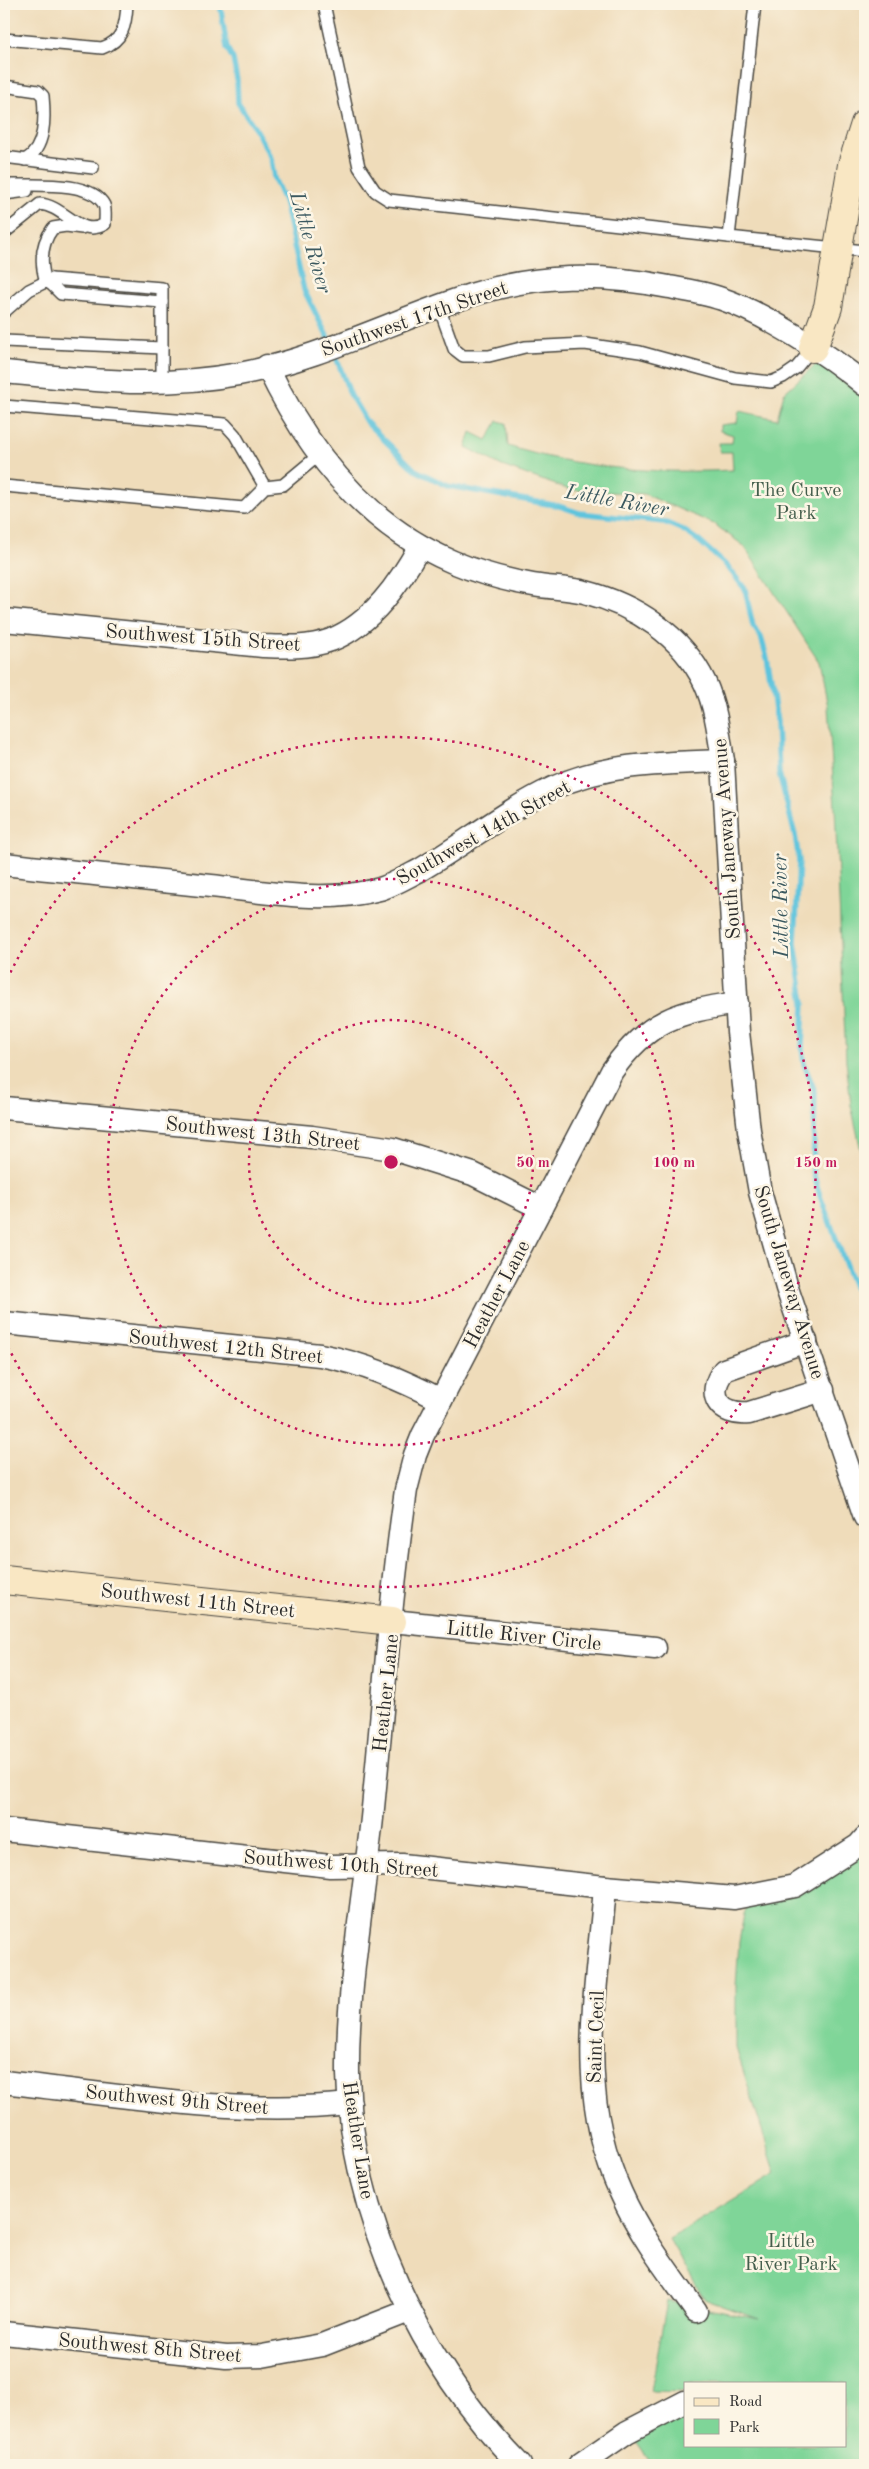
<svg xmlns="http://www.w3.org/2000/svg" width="869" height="2469" font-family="'Old Standard TT',serif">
  <rect width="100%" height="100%" fill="#fcf5e5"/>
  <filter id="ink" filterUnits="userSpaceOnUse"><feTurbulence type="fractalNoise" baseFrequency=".02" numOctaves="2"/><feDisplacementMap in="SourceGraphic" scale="10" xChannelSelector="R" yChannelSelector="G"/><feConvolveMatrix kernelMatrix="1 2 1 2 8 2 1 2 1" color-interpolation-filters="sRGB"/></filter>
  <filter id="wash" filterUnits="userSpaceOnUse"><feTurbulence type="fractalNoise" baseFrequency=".0096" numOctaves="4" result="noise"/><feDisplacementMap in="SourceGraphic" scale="20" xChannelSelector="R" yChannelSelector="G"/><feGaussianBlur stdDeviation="1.12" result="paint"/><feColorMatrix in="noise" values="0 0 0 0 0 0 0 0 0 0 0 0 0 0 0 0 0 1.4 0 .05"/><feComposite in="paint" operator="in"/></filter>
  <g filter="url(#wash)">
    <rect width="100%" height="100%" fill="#efdcba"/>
    <!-- green -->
    <g fill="#7fd598" stroke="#558062">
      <path d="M816 364 865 391V1169L851 1105 846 1061 835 807 828 707 819 662 744 546 714 524 644 494 570 490 502 466 466 447 471 432 487 440 498 421 506 423 508 446C580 469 658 474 733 470L732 452H720L719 443H732L733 435 720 431V425L737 423 739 411 777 419 784 393Z"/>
      <polygon points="865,1839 865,2465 653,2465 636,2441 685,2407 685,2445 845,2445 845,2383 685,2383 685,2392 651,2391 667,2301 759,2319 704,2299 669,2239 776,2174 736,2048 736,1986 739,1942 744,1914 749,1902"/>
    </g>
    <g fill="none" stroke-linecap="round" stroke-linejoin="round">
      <!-- stream -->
      <g stroke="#5fc4dd" stroke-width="5.5">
        <polyline points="220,4 227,48 233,59 237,80 238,103 253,125 271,158 274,178 284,201 304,290 331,344"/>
        <polyline points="334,352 351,396 367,423 415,470 448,486 559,506 580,513 664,522 683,530 699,541 727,566 745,589 753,626 761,637 767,658 777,722 779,773 795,835 799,860 795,943 804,1003 802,1048 804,1064 815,1092 813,1172 820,1196 865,1316"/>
      </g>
    </g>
  </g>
  <g filter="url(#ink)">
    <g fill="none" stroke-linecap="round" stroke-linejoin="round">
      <defs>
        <g id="lane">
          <polyline points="324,4 359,167 375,191 389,200 729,237"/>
          <polyline points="755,4 729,237 865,251"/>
          <path d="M4 39 102 48C123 41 126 25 127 4"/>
          <path d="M4 86 38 91 43 96C45 117 46 148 25 160"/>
          <polyline points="4,157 93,168"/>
          <path d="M4 185C28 186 91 179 104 205 106 209 105 218 105 224 80 239 65 206 40 204L4 233"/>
          <polyline points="4,194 27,191"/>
          <polyline points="51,279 51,284 61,294 162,302"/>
          <path d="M51 284 46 282C40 263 40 245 53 228L66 226 82 228"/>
          <polyline points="439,307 454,349 463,356 489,356 525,347 585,344 640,352 735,378 771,382 783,377 796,368 813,348"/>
          <polyline points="4,312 29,290 51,279 162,288 162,383"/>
          <polyline points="4,341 162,348"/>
          <polyline points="4,406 225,424 235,435 265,487"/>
          <polyline points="4,486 244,508 265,487 283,485 319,455"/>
        </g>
        <g id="street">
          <path d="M267 366C307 450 365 525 453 562 479 573 505 580 533 585 550 588 569 588 585 592 635 605 682 635 705 683 716 707 719 735 723 761L738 1032 749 1130 760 1192 787 1288 865 1517"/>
          <path d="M4 372C86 380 156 389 239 374 319 359 394 320 471 295 538 274 600 273 669 287 686 290 705 293 722 299 764 313 831 356 865 385"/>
          <path d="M4 620 263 646C286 647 309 648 331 640 372 624 400 582 420 546"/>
          <path d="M4 864C73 872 142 879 211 886 266 892 325 904 380 889 393 885 408 876 420 870 465 844 506 810 553 788 606 763 665 763 723 761"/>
          <polyline points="4,1108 312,1137 393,1149 473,1174 541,1208"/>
          <path d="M4 1323 320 1355C363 1363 402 1380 441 1400"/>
          <path d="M806 1341 724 1370C705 1395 720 1416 749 1413L823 1390"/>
          <polyline points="392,1621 655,1648"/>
          <polyline points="4,1830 330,1866 402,1865 605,1887 734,1898 795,1886 859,1845 865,1838"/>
          <path d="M605 1887C597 1993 574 2091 621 2193 640 2236 669 2273 696 2311"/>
          <path d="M4 2082C118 2095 235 2116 350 2104"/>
          <polyline points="4,2333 226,2357 262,2356 322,2345 409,2311"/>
          <path d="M520 2465C421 2364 351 2217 348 2074 347 1988 363 1903 372 1818 383 1709 390 1599 406 1490L415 1455 423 1435 612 1071C648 1020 677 1012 737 1003"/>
          <polyline points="579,2465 627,2432 685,2402"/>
        </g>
        <g id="secondary">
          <polyline points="813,348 828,307 852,165 865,124"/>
          <polyline points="4,1580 392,1621"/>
        </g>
      </defs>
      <!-- lane casing -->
      <use href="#lane" stroke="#484640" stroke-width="14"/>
      <!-- street casing -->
      <use href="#street" stroke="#484640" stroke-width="25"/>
      <!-- secondary casing -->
      <use href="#secondary" stroke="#484640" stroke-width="30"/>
      <!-- lane -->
      <use href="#lane" stroke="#fff" stroke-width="11"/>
      <!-- street -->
      <use href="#street" stroke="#fff" stroke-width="22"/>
      <!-- secondary -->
      <use href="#secondary" stroke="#f9e7c3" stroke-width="28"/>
    </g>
  </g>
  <!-- distance rings -->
  <g fill="none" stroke="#c2185b" stroke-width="2.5" stroke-dasharray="2.5 5">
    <circle cx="391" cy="1162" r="142"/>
    <circle cx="391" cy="1162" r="283"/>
    <path d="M4 986A425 425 0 1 1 4 1338"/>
  </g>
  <g text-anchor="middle" stroke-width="5" stroke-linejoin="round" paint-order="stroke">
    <!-- street labels -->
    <g font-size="20" fill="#2b2b2b" stroke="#fcf5e5">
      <text transform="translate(414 318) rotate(-19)" y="7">Southwest 17th Street</text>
      <text transform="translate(203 637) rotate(4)" y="7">Southwest 15th Street</text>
      <text transform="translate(483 832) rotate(-29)" y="7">Southwest 14th Street</text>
      <text transform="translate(726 839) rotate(-94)" y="7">South Janeway Avenue</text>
      <text transform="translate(263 1133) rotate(6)" y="7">Southwest 13th Street</text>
      <text transform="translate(790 1282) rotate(73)" y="7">South Janeway Avenue</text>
      <text transform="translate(496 1294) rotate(-62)" y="7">Heather Lane</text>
      <text transform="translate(226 1346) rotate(6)" y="7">Southwest 12th Street</text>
      <text transform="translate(198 1600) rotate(6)" y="7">Southwest 11th Street</text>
      <text transform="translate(524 1635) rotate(6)" y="7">Little River Circle</text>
      <text transform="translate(385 1693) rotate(-84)" y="7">Heather Lane</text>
      <text transform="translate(341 1863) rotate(4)" y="7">Southwest 10th Street</text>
      <text transform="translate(595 2037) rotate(-88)" y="7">Saint Cecil</text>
      <text transform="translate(177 2099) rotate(5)" y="7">Southwest 9th Street</text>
      <text transform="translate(359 2140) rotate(81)" y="7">Heather Lane</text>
      <text transform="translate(150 2347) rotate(5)" y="7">Southwest 8th Street</text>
    </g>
    <!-- park labels -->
    <g font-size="20" fill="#445e4c" stroke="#fcf5e5">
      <text x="796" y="496">The Curve<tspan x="796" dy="23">Park</tspan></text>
      <text x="791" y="2247">Little<tspan x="791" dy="23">River Park</tspan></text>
    </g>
    <!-- water labels -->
    <g font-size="21" font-style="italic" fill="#3b5960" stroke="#fcf5e5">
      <text transform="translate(311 242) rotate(74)" y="7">Little River</text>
      <text transform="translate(617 500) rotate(10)" y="7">Little River</text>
      <text transform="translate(780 906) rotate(-91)" y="7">Little River</text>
    </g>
  </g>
  <circle cx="391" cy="1162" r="8" fill="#c2185b" stroke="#fcf5e5" stroke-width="2.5"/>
  <g font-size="15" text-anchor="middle" font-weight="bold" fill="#c2185b" stroke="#fcf5e5" stroke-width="5" stroke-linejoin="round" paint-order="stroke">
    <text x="533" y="1167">50 m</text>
    <text x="674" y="1167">100 m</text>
    <text x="816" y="1167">150 m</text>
  </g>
  <!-- margin -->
  <rect width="869" height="2469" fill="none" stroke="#fcf5e5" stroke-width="20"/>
  <!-- legend -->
  <rect x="684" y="2382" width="162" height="65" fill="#fcf5e5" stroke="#a8a49b"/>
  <rect x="694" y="2398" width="25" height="8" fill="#f9e7c3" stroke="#a8a49b"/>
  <text x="729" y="2406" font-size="15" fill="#2b2b2b">Road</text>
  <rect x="694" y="2419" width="25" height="15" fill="#7fd598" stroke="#a8a49b"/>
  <text x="729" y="2432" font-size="15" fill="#2b2b2b">Park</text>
</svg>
